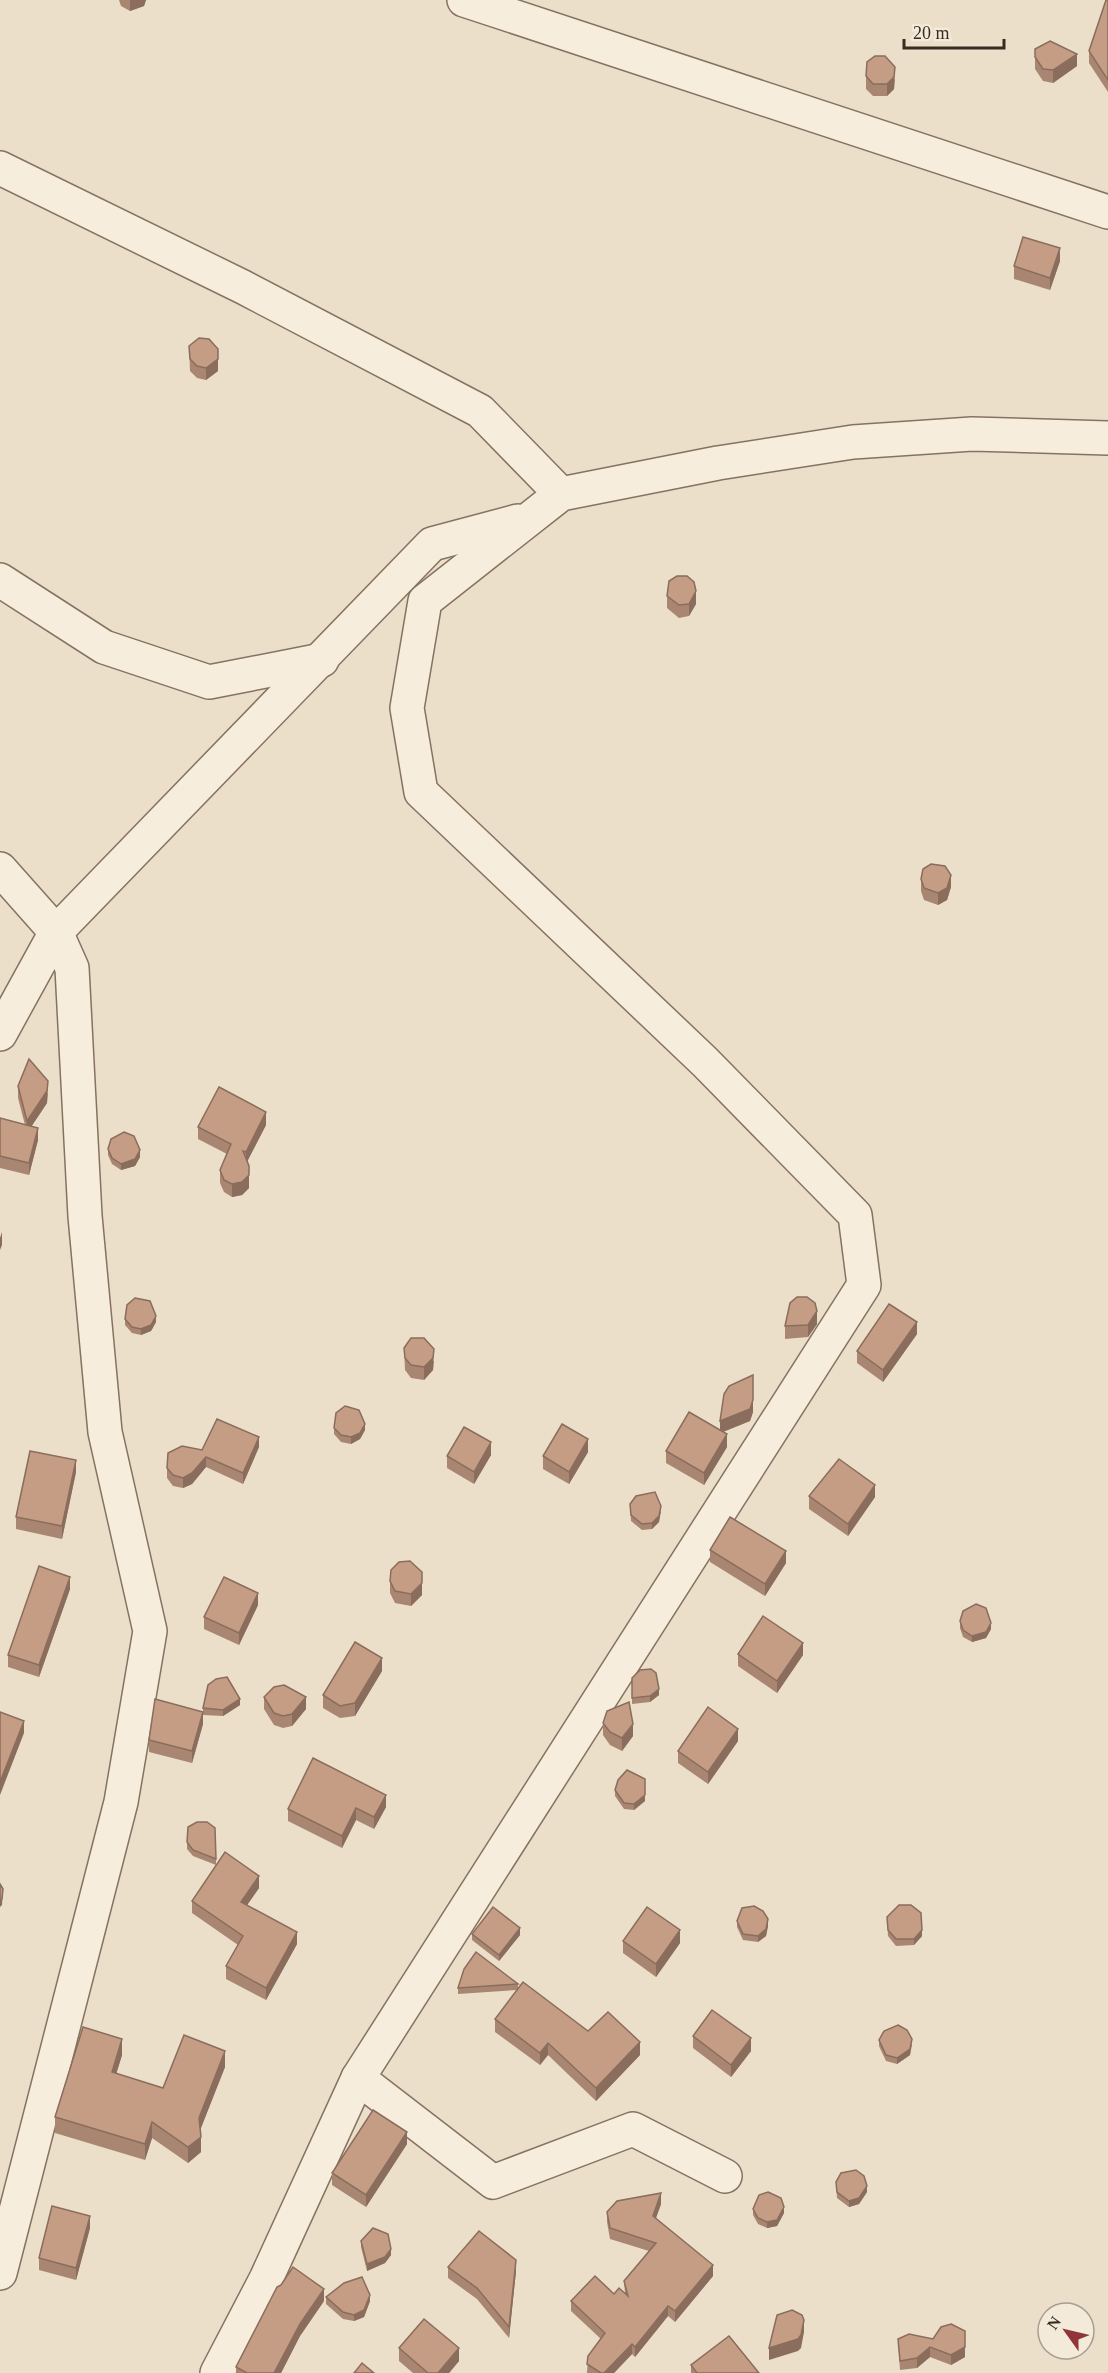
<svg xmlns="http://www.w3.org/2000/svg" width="1108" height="2373" font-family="'Times New Roman',serif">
  <rect width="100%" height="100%" fill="#ebdfca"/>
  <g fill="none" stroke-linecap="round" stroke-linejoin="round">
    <defs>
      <g id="minor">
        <polyline points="464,0 1108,212"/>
        <polyline points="0,168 243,287 480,411 561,494"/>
        <polyline points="0,580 104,647 209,682 322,660"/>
        <polyline points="0,869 56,932 72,968 85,1216 105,1432 150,1631 121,1802 0,2273"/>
        <polyline points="0,1034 56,932 432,544 518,521"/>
        <polyline points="358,2078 493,2182 633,2129 725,2176"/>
        <polyline points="217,2373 266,2279 358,2078 864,1285 855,1215 705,1062 421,792 407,708 425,601 561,494 718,463 853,442 972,434 1108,438"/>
      </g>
    </defs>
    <!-- minor casing -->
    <use href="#minor" stroke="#867260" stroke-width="36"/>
    <!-- minor -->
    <use href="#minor" stroke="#f6eddd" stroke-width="33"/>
  </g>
  <!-- wall -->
  <g fill="#a98672">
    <polygon points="119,0 146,0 144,6 130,11 121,6"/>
    <polygon points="1108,0 1108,92 1089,63 1089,51"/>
    <polygon points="1035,49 1077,66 1053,83 1043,81 1035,69"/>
    <polygon points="866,76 895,79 894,89 887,96 873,96 866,89"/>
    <polygon points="1060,261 1050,290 1014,279 1014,266"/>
    <polygon points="189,346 218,371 206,380 197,378 190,371"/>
    <polygon points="667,596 696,604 689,616 679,618 667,608"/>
    <polygon points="921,879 951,887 947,900 938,905 924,900 921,891"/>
    <polygon points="18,1086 48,1093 47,1103 31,1127 38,1140 29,1175 0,1168 0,1118 25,1125 18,1098"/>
    <polygon points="266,1125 247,1161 249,1178 249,1188 242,1195 232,1197 224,1192 220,1183 220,1170 227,1154 198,1139 198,1127"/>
    <polygon points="108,1149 140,1157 135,1166 121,1170 112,1164 108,1155"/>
    <polygon points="125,1319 156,1322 151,1331 141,1335 132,1333 125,1325"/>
    <polygon points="817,1324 808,1337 785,1339 785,1326"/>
    <polygon points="917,1334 883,1382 857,1363 857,1351"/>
    <polygon points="404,1348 434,1361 433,1370 424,1380 411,1378 405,1370"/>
    <polygon points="753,1412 750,1421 723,1432 727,1447 704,1485 666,1463 666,1451 720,1430"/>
    <polygon points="334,1428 365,1430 360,1439 351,1444 341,1442 334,1434"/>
    <polygon points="259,1447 243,1484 206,1467 192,1484 183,1488 173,1486 167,1478 167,1468 202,1450"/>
    <polygon points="588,1452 569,1484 543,1469 543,1456"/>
    <polygon points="491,1455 474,1484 447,1468 447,1456"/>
    <polygon points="76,1472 62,1539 16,1529 16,1517"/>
    <polygon points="809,1496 875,1497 848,1536 809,1509"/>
    <polygon points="630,1504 661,1512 659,1522 652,1529 642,1530 631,1521"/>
    <polygon points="710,1550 786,1563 765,1596 710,1562"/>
    <polygon points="390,1581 422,1595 411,1606 395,1603 390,1593"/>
    <polygon points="70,1589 39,1677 8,1667 8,1655"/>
    <polygon points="258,1605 239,1645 204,1629 204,1617"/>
    <polygon points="960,1621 991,1629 986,1638 972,1642 963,1637 960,1628"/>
    <polygon points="738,1654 803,1655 777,1693 738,1666"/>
    <polygon points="382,1671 355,1716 340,1718 323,1708 323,1695"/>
    <polygon points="632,1678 659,1695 650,1702 632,1704"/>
    <polygon points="264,1697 306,1709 292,1726 283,1728 274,1725 264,1709"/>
    <polygon points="240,1705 223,1716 203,1715 203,1708"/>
    <polygon points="603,1723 633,1736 622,1751 610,1745 603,1735"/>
    <polygon points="203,1724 192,1763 149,1752 149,1740"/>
    <polygon points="738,1741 708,1784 678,1763 678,1751"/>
    <polygon points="615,1790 645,1801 634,1810 624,1809 615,1796"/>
    <polygon points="386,1807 374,1829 356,1820 342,1848 288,1821 288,1809"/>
    <polygon points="187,1842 216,1859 216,1865 193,1856 187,1849"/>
    <polygon points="259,1888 247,1905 297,1944 266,2000 226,1979 226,1966 238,1945 192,1913 192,1901"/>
    <polygon points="887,1917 922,1936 914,1945 896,1946 888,1936"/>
    <polygon points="737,1921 768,1926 766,1936 758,1942 743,1940 737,1927"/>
    <polygon points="472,1934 520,1935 499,1961 472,1940"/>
    <polygon points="623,1941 680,1943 656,1977 623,1953"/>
    <polygon points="518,1984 518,1990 588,2031 640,2055 596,2101 548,2055 540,2065 495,2032 495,2019 517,1990 458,1994 458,1988"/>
    <polygon points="693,2036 751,2051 731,2077 693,2048"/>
    <polygon points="879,2040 912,2045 910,2055 897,2064 886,2061 879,2046"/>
    <polygon points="122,2055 116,2074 163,2088 225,2067 200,2130 201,2152 188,2163 152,2138 145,2160 55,2133 55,2117"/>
    <polygon points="407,2144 366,2207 332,2185 332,2173"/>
    <polygon points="836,2182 867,2192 859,2204 849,2207 837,2198"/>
    <polygon points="661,2204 656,2218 713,2276 675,2322 668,2316 635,2357 632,2354 614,2373 587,2373 588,2356 601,2339 571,2311 571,2301 625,2293 624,2281 649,2251 610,2239 607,2222 607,2212"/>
    <polygon points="753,2209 784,2213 777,2226 767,2228 758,2224 753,2215"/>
    <polygon points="90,2228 76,2280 39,2270 39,2258"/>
    <polygon points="361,2241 391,2255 385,2263 367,2271 361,2247"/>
    <polygon points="448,2267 516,2271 509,2338 477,2299 448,2278"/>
    <polygon points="326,2297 370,2301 364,2317 354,2321 343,2319 326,2304"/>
    <polygon points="324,2301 300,2336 281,2373 236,2373 236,2367"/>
    <polygon points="898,2339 965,2357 951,2365 930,2357 917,2368 900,2370"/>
    <polygon points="399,2348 459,2361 449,2373 413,2373 399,2361"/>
    <polygon points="691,2365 759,2373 691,2373"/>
  </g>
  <!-- shaded-wall -->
  <g fill="#8a6d5c">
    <polygon points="130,0 146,0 144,6 130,11"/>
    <polygon points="1077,54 1077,66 1053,83 1053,70"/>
    <polygon points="895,67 894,89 887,96 887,84"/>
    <polygon points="1060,248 1060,261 1050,290 1050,278"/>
    <polygon points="218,349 218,371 206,380 206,368"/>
    <polygon points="696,591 696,604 689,616 689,604"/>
    <polygon points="951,875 951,887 947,900 938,905 938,893"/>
    <polygon points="48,1081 47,1103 27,1133 27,1121"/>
    <polygon points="266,1112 266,1125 246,1164 246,1152"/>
    <polygon points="38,1128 38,1140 29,1175 29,1163"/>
    <polygon points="140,1150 140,1157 135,1166 121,1170 121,1164"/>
    <polygon points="249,1166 249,1188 242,1195 232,1197 232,1184"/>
    <polygon points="2,1232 2,1245 0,1250 0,1238"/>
    <polygon points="817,1311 817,1324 808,1337 808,1325"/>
    <polygon points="156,1316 156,1322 151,1331 141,1335 141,1329"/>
    <polygon points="917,1322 917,1334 883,1382 883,1370"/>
    <polygon points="434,1349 433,1370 424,1380 424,1367"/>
    <polygon points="753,1400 753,1412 750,1421 720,1433 720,1421"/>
    <polygon points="365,1424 365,1430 360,1439 351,1444 351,1437"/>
    <polygon points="727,1434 727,1447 704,1485 704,1473"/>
    <polygon points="259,1437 259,1447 243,1484 243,1473"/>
    <polygon points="588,1439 588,1452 569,1484 569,1472"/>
    <polygon points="491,1442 491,1455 474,1484 474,1472"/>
    <polygon points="206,1457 206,1467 192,1484 183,1488 183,1478"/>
    <polygon points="76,1460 76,1472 62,1539 62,1526"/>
    <polygon points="875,1485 875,1497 848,1536 848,1524"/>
    <polygon points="661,1506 659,1522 652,1529 652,1523"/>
    <polygon points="786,1551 786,1563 765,1596 765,1584"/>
    <polygon points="70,1577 70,1589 39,1677 39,1665"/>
    <polygon points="422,1583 422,1595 411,1606 411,1594"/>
    <polygon points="258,1593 258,1605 239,1645 239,1633"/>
    <polygon points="991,1623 991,1629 986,1638 972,1642 972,1636"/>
    <polygon points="803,1643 803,1655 777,1693 777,1681"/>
    <polygon points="382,1658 382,1671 355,1716 355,1703"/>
    <polygon points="659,1689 659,1695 650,1702 650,1696"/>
    <polygon points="306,1697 306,1709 292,1726 292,1714"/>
    <polygon points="240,1699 240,1705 223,1716 223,1710"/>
    <polygon points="203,1712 203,1724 192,1763 192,1751"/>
    <polygon points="24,1721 24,1733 0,1795 0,1782"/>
    <polygon points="633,1724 633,1736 622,1751 622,1738"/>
    <polygon points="738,1729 738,1741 708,1784 708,1772"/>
    <polygon points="645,1779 645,1801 634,1810 634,1804"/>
    <polygon points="386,1795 386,1807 374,1829 374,1817"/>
    <polygon points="356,1808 356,1820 342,1848 342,1836"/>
    <polygon points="259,1876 259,1888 241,1914 241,1902"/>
    <polygon points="3,1889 2,1905 0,1907 0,1901"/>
    <polygon points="768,1919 768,1926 766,1936 758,1942 758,1936"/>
    <polygon points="520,1928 520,1935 499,1961 499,1955"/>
    <polygon points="680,1930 680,1943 656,1977 656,1964"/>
    <polygon points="922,1930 922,1936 914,1945 914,1939"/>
    <polygon points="297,1932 297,1944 266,2000 266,1988"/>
    <polygon points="751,2038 751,2051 731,2077 731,2065"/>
    <polygon points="122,2039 122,2055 112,2088 112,2072"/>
    <polygon points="912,2039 910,2055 897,2064 897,2058"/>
    <polygon points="640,2042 640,2055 596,2101 596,2088"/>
    <polygon points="548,2043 548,2055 540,2065 540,2053"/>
    <polygon points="225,2051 225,2067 199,2133 199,2118"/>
    <polygon points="152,2122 152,2138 145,2160 145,2144"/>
    <polygon points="407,2132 407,2144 366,2207 366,2195"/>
    <polygon points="201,2137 201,2152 188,2163 188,2147"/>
    <polygon points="867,2186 867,2192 859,2204 849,2207 849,2201"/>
    <polygon points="661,2193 661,2204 653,2226 653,2216"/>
    <polygon points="784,2207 784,2213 777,2226 767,2228 767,2222"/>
    <polygon points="90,2216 90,2228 76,2280 76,2268"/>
    <polygon points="391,2249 391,2255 385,2263 367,2271 367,2264"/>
    <polygon points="516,2260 516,2271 509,2338 509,2327"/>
    <polygon points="713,2265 713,2276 675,2322 675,2311"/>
    <polygon points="324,2289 324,2301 300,2336 281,2373 274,2373 300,2324"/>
    <polygon points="370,2295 370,2301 364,2317 354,2321 354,2315"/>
    <polygon points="668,2306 668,2316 635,2357 635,2347"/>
    <polygon points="804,2320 804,2332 801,2348 798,2351 769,2360 769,2348"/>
    <polygon points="632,2344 632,2354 614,2373 604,2373"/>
    <polygon points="930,2347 930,2357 917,2368 917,2358"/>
    <polygon points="965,2347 965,2357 951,2365 951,2355"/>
    <polygon points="459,2348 459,2361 449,2373 438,2373"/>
  </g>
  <!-- building -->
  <g fill="#c59c84" stroke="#8a6d5c" stroke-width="1.5">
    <polygon points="1106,0 1108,0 1108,80 1089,51"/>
    <polygon points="1050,41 1077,54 1053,70 1043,69 1035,57 1035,49"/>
    <polygon points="875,56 885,56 895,67 894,77 887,84 873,84 866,76 867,62"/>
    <polygon points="1023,237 1060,248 1050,278 1014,266"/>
    <polygon points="199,338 209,339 218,349 218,359 206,368 197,366 190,359 189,346"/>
    <polygon points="677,576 687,576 694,582 696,591 689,604 679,605 667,596 669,581"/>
    <polygon points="931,864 945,866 951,875 947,888 938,893 924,888 921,879 923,869"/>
    <polygon points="29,1059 48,1081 47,1091 27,1121 18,1086"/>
    <polygon points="219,1087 266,1112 246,1152 243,1151 249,1166 249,1175 242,1182 232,1184 224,1180 220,1170 231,1144 198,1127"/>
    <polygon points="0,1118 38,1128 29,1163 0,1156"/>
    <polygon points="124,1132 134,1136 140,1150 135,1159 121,1164 112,1158 108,1149 111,1139"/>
    <polygon points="797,1297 807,1297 815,1303 817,1311 808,1325 785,1326 790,1303"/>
    <polygon points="135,1298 150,1301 156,1316 151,1325 141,1329 132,1327 125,1319 127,1305"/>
    <polygon points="889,1304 917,1322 883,1370 857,1351"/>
    <polygon points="411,1338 424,1338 434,1349 433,1358 424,1367 411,1365 405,1358 404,1348"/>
    <polygon points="753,1375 753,1400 750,1409 720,1421 724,1394 729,1386"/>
    <polygon points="345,1406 359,1410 365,1424 360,1433 351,1437 341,1435 334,1428 336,1413"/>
    <polygon points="689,1412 727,1434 704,1473 666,1451"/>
    <polygon points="217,1419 259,1437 243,1473 206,1457 192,1473 183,1478 173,1475 167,1468 168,1453 182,1446 202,1450"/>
    <polygon points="562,1424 588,1439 569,1472 543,1456"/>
    <polygon points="464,1427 491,1442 474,1472 447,1456"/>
    <polygon points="30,1451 76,1460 62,1526 16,1517"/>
    <polygon points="839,1459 875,1485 848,1524 809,1496"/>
    <polygon points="655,1492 661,1506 659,1516 652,1523 642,1524 631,1515 630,1504 636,1496"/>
    <polygon points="730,1517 786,1551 765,1584 710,1550"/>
    <polygon points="410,1561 422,1572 422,1583 411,1594 395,1591 390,1581 391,1570 399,1562"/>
    <polygon points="39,1566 70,1577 39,1665 8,1655"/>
    <polygon points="224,1577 258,1593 239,1633 204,1617"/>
    <polygon points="976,1604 986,1608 991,1623 986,1632 972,1636 963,1630 960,1621 963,1611"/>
    <polygon points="763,1616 803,1643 777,1681 738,1654"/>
    <polygon points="355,1642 382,1658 355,1703 340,1706 323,1695"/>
    <polygon points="651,1669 656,1673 659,1689 650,1696 632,1698 632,1678 640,1670"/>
    <polygon points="227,1677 240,1699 223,1710 203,1708 208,1685 216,1679"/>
    <polygon points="284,1685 306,1697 292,1714 283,1716 274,1713 264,1697 274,1687"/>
    <polygon points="155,1699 203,1712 192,1751 149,1740"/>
    <polygon points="629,1702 633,1724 622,1738 610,1732 603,1723 607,1711"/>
    <polygon points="708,1707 738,1729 708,1772 678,1751"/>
    <polygon points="0,1712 24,1721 0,1782"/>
    <polygon points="313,1758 386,1795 374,1817 356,1808 342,1836 288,1809"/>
    <polygon points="627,1770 645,1779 645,1795 634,1804 624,1803 615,1790 618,1780"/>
    <polygon points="197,1822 207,1822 215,1828 216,1859 193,1850 187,1842 188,1827"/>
    <polygon points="225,1852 259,1876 241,1902 297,1932 266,1988 226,1966 243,1936 192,1901"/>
    <polygon points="0,1884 3,1889 2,1899 0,1901"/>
    <polygon points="899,1905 911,1905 921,1913 922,1930 914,1939 896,1939 888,1930 887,1917"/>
    <polygon points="754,1906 763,1911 768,1919 766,1929 758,1936 743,1934 737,1921 742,1908"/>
    <polygon points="493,1907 520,1928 499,1955 472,1934"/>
    <polygon points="647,1907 680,1930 656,1964 623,1941"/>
    <polygon points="476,1952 518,1984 458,1988 464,1969"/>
    <polygon points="523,1982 588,2031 608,2012 640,2042 596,2088 548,2043 540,2053 495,2019"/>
    <polygon points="712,2010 751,2038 731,2065 693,2036"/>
    <polygon points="898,2025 907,2030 912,2039 910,2049 897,2058 886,2055 879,2040 884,2031"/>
    <polygon points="83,2027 122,2039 112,2072 163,2088 184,2035 225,2051 199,2118 201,2137 188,2147 152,2122 145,2144 55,2117"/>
    <polygon points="373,2110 407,2132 366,2195 332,2173"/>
    <polygon points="856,2170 864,2176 867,2186 859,2198 849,2201 837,2192 836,2182 841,2173"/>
    <polygon points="768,2192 781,2198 784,2207 777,2220 767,2222 758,2218 753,2209 759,2195"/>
    <polygon points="661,2193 653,2216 713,2265 675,2311 668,2306 635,2347 632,2344 604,2373 601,2373 587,2364 588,2356 605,2333 571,2301 595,2276 614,2294 619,2288 628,2296 624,2281 656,2243 610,2228 607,2212 617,2201"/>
    <polygon points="52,2206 90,2216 76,2268 39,2258"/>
    <polygon points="373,2228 388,2234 391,2249 385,2257 367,2264 361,2241"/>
    <polygon points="479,2231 516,2260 509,2327 477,2288 448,2267"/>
    <polygon points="293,2267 324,2289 300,2324 274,2373 247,2373 236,2367 277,2287 281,2285"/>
    <polygon points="362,2277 370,2295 364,2310 354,2315 343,2312 326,2297 344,2283"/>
    <polygon points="792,2310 802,2315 804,2320 801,2335 798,2339 769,2348 777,2315"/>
    <polygon points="424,2319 459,2348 438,2373 428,2373 399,2348"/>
    <polygon points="951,2324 965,2331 965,2347 951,2355 930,2347 917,2358 900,2361 898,2339 909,2334 933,2339 941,2327"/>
    <polygon points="729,2336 759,2373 697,2373 691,2365"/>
    <polygon points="362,2363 374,2373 354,2373"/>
  </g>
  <!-- north arrow -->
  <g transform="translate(1066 2331) rotate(304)"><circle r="28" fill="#f3ead9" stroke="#a89e90" stroke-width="1.5"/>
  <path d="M0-4.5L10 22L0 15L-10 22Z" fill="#90363b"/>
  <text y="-9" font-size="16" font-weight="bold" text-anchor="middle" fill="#382c22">N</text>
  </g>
  <!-- scale -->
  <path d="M904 39v9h100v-9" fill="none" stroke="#382c22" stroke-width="3"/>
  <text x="913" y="39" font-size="18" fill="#382c22" stroke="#f3ead9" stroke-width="4.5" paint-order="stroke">20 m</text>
</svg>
